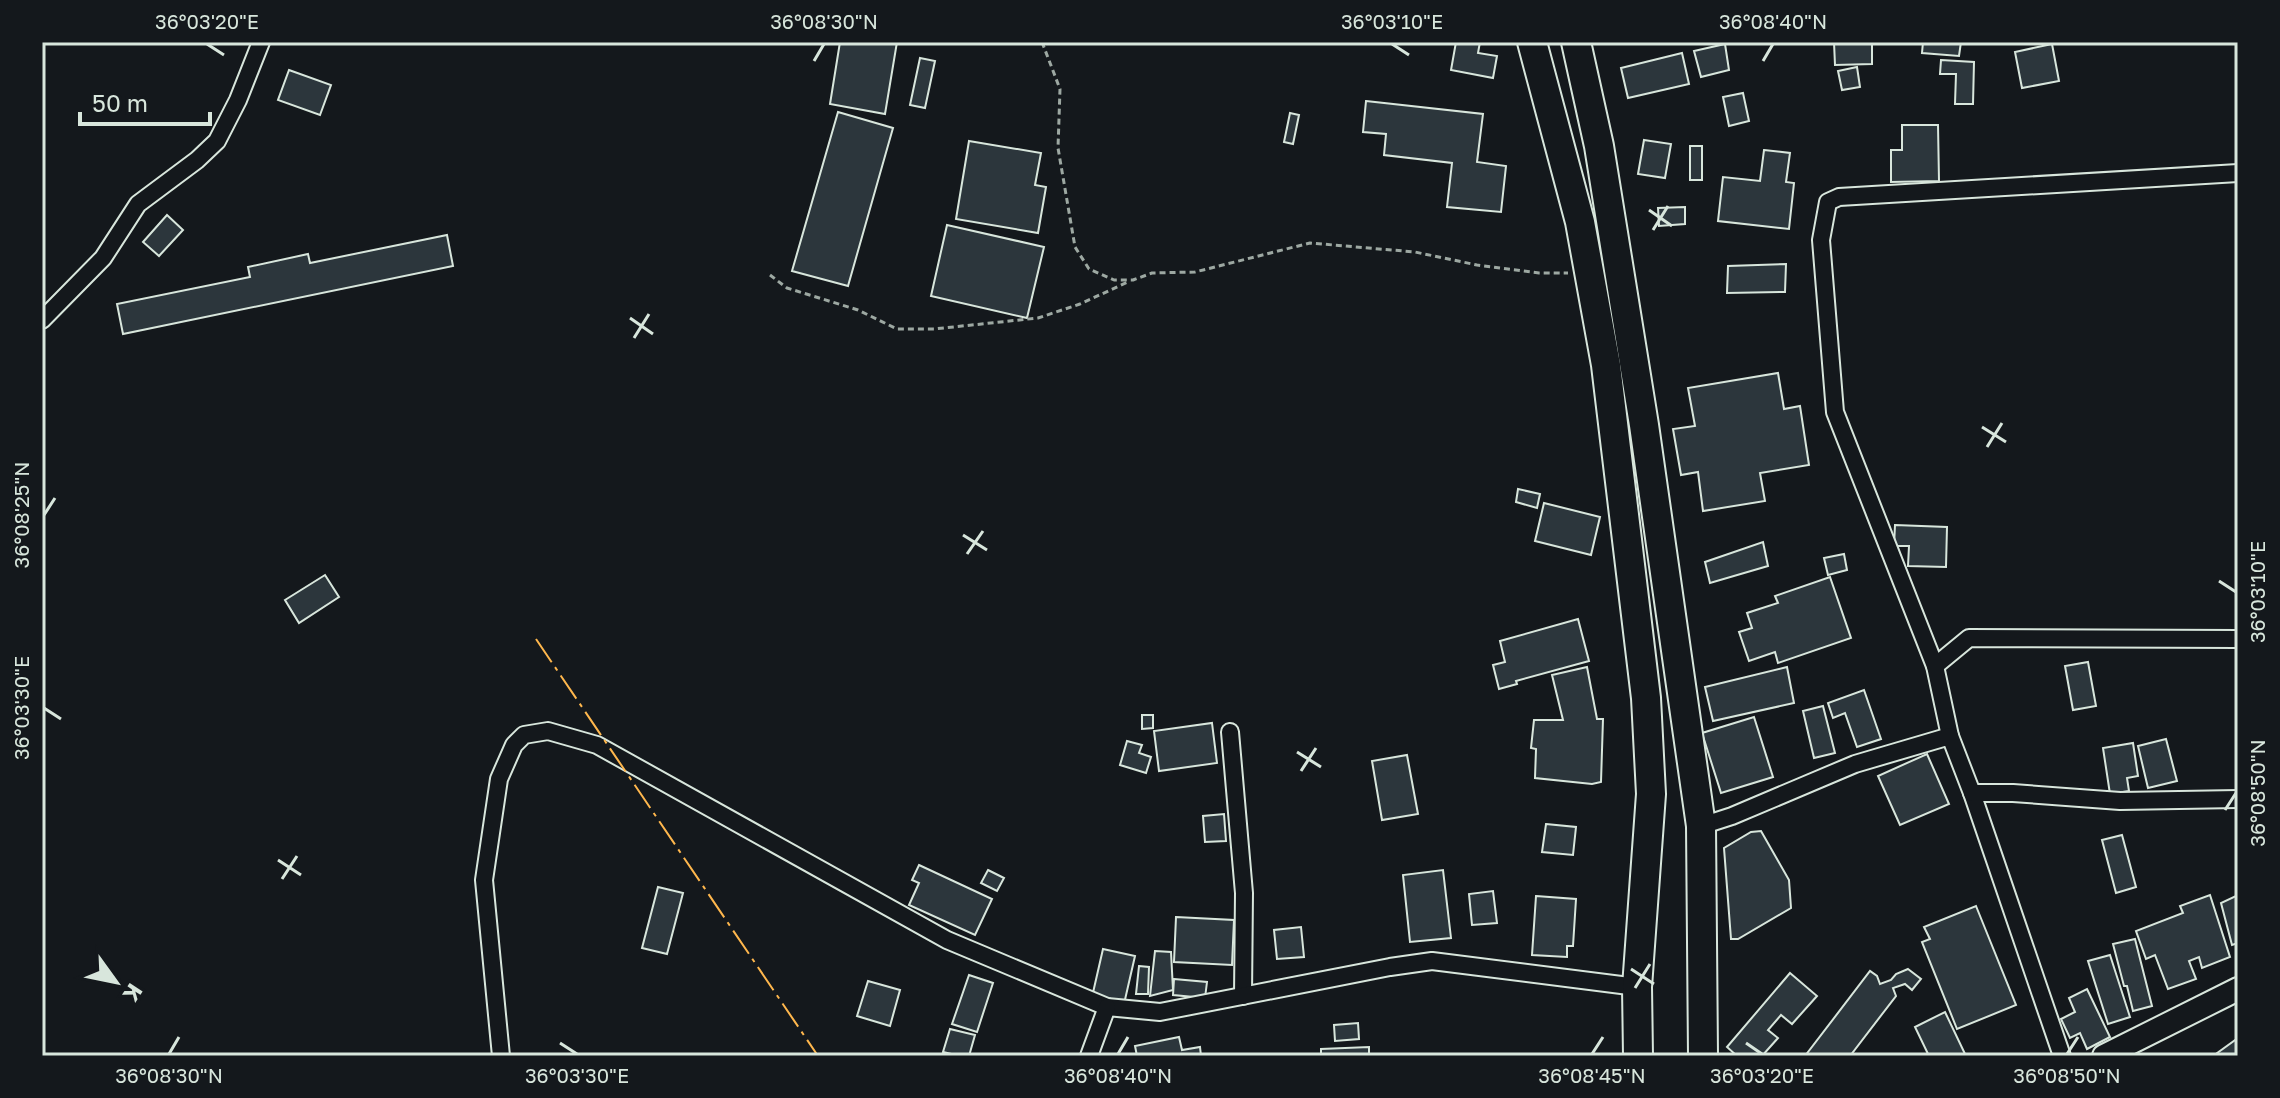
<svg xmlns="http://www.w3.org/2000/svg" width="2280" height="1098" font-family="'Golos Text',sans-serif">
  <rect width="100%" height="100%" fill="#14181c"/>
  <!-- building -->
  <g fill="#2c363c" stroke="#d8e6dc" stroke-width="2">
    <polygon points="840,42 897,42 885,114 830,104"/>
    <polygon points="1456,42 1480,42 1478,53 1497,56 1493,78 1451,70"/>
    <polygon points="1834,42 1872,42 1872,64 1835,65"/>
    <polygon points="1923,42 1961,42 1959,56 1922,53"/>
    <polygon points="1725,44 1729,70 1701,77 1694,51"/>
    <polygon points="2052,44 2059,81 2022,88 2015,52"/>
    <polygon points="1682,53 1689,84 1628,98 1621,68"/>
    <polygon points="920,58 935,61 925,108 910,105"/>
    <polygon points="1941,60 1974,62 1973,104 1955,104 1956,74 1940,74"/>
    <polygon points="1857,67 1860,87 1842,90 1838,71"/>
    <polygon points="289,70 331,85 320,115 278,100"/>
    <polygon points="1743,93 1749,121 1729,126 1723,97"/>
    <polygon points="1366,101 1483,114 1477,162 1506,166 1501,212 1447,207 1452,163 1384,155 1386,134 1363,132"/>
    <polygon points="838,112 893,128 848,286 792,271"/>
    <polygon points="1290,113 1299,115 1293,144 1284,142"/>
    <polygon points="1902,125 1938,125 1939,181 1891,182 1891,150 1902,150"/>
    <polygon points="1644,140 1671,144 1665,178 1638,174"/>
    <polygon points="969,141 1041,153 1035,185 1046,187 1038,233 956,219"/>
    <rect x="1690" y="146" width="12" height="34"/>
    <polygon points="1764,150 1790,153 1786,182 1794,183 1789,229 1718,221 1723,177 1760,181"/>
    <polygon points="1685,207 1685,224 1659,226 1658,208"/>
    <polygon points="167,215 183,230 159,256 143,242"/>
    <polygon points="947,225 1044,247 1027,318 931,296"/>
    <polygon points="447,235 453,266 123,334 117,304 250,277 248,267 308,254 310,263"/>
    <polygon points="1786,264 1785,292 1727,293 1728,266"/>
    <polygon points="1778,373 1784,409 1800,406 1809,465 1760,473 1765,501 1703,511 1698,472 1681,475 1673,429 1695,426 1688,388"/>
    <polygon points="1518,489 1540,494 1537,508 1516,502"/>
    <polygon points="1544,503 1600,517 1591,555 1535,541"/>
    <polygon points="1895,525 1947,527 1946,567 1908,566 1909,546 1894,546"/>
    <polygon points="1763,542 1768,566 1710,583 1705,562"/>
    <polygon points="1844,554 1847,570 1828,575 1824,558"/>
    <polygon points="325,575 339,597 299,623 285,600"/>
    <polygon points="1830,577 1851,638 1778,663 1775,652 1749,661 1739,632 1752,628 1747,613 1778,603 1775,596"/>
    <polygon points="1578,619 1589,661 1516,681 1517,684 1499,689 1493,665 1505,662 1500,641"/>
    <polygon points="2088,662 2096,706 2073,710 2065,666"/>
    <polygon points="1587,667 1597,719 1603,719 1601,782 1592,784 1535,778 1536,749 1531,748 1534,720 1563,720 1552,675"/>
    <polygon points="1787,667 1794,703 1713,721 1705,687"/>
    <polygon points="1864,690 1881,739 1857,747 1845,713 1833,718 1828,703"/>
    <polygon points="1823,706 1835,753 1814,758 1803,711"/>
    <polygon points="1142,715 1153,715 1153,728 1142,729"/>
    <polygon points="1754,717 1773,777 1721,793 1702,733"/>
    <polygon points="1212,723 1217,763 1159,771 1154,731"/>
    <polygon points="2166,739 2177,781 2148,788 2138,746"/>
    <polygon points="1127,741 1142,745 1139,753 1151,757 1146,773 1120,765"/>
    <polygon points="2133,743 2138,776 2127,778 2129,791 2110,794 2103,748"/>
    <polygon points="1927,754 1949,804 1900,825 1878,776"/>
    <polygon points="1407,755 1418,814 1382,820 1372,761"/>
    <polygon points="1224,814 1226,841 1205,842 1203,816"/>
    <polygon points="1546,824 1576,827 1573,855 1542,852"/>
    <polygon points="1761,831 1789,880 1791,908 1738,939 1731,939 1724,848 1751,832"/>
    <polygon points="2122,835 2136,887 2116,893 2102,840"/>
    <polygon points="919,865 992,899 975,935 909,905 919,883 912,880"/>
    <polygon points="988,870 1004,878 997,891 981,883"/>
    <polygon points="1443,870 1451,938 1410,942 1403,875"/>
    <polygon points="658,887 683,893 667,954 642,948"/>
    <polygon points="1493,891 1497,923 1472,925 1469,894"/>
    <polygon points="2210,895 2230,957 2202,968 2199,957 2189,961 2196,979 2168,989 2155,955 2146,959 2136,931 2183,913 2180,906"/>
    <polygon points="2238,895 2238,943 2232,945 2221,903"/>
    <polygon points="1536,896 1576,899 1573,946 1567,946 1567,957 1532,955"/>
    <polygon points="1976,906 2016,1005 1957,1029 1922,942 1930,939 1924,927"/>
    <polygon points="1176,917 1234,920 1232,965 1174,962"/>
    <polygon points="1301,927 1304,957 1277,959 1274,930"/>
    <polygon points="2135,939 2152,1006 2133,1011 2127,986 2124,986 2113,944"/>
    <polygon points="1103,949 1135,956 1124,1004 1092,997"/>
    <polygon points="1155,951 1171,952 1173,990 1150,996"/>
    <polygon points="2110,955 2130,1017 2108,1024 2088,961"/>
    <polygon points="1139,966 1149,967 1148,994 1136,994"/>
    <polygon points="1908,969 1921,979 1912,990 1905,984 1893,988 1896,996 1850,1056 1805,1056 1870,971 1877,976 1880,984 1891,980 1896,974"/>
    <polygon points="1790,973 1817,996 1792,1024 1781,1015 1768,1030 1778,1038 1762,1056 1737,1056 1727,1047"/>
    <polygon points="969,975 993,983 977,1032 952,1024"/>
    <polygon points="1174,979 1207,982 1205,998 1173,995"/>
    <polygon points="868,981 900,990 890,1026 857,1016"/>
    <polygon points="2087,989 2110,1037 2087,1049 2080,1033 2070,1038 2061,1019 2075,1012 2069,998"/>
    <polygon points="1945,1012 1966,1056 1929,1056 1915,1027"/>
    <polygon points="1358,1023 1359,1039 1335,1041 1334,1025"/>
    <polygon points="950,1029 975,1035 969,1056 960,1056 943,1052"/>
    <polygon points="1179,1037 1182,1050 1200,1047 1201,1056 1137,1056 1135,1046"/>
    <polygon points="2238,1038 2238,1056 2212,1056 2213,1056"/>
    <polygon points="1369,1047 1369,1056 1321,1056 1321,1049"/>
  </g>
  <g fill="none" stroke-linecap="round" stroke-linejoin="round">
    <defs>
      <g id="street">
        <polyline points="42,320 103,258 138,204 197,160 217,141 238,100 261,42"/>
        <polyline points="1935,666 1969,638 2238,639"/>
        <polyline points="1230,732 1244,893 1243,996"/>
        <polyline points="1950,736 1935,666 1835,412 1821,240 1828,202 1839,197 2238,173"/>
        <polyline points="1972,793 2062,1056"/>
        <polyline points="1701,826 1732,816 1855,764 1950,736 1972,793 2013,793 2120,801 2238,799"/>
        <polyline points="501,1056 484,880 499,779 514,745 524,735 548,731 597,745 947,940 1107,1007 1160,1012 1390,967 1432,961 1637,987"/>
        <polyline points="1089,1056 1107,1007"/>
      </g>
      <polyline id="secondary" points="2104,1056 2238,989"/>
      <g id="highway">
        <polyline points="1532,42 1580,222 1606,365 1646,698 1651,794 1637,987 1638,1056"/>
        <polyline points="1576,42 1599,146 1644,425 1701,826 1703,1056"/>
      </g>
    </defs>
    <!-- street casing -->
    <use href="#street" stroke="#d8e6dc" stroke-width="20"/>
    <!-- secondary casing -->
    <use href="#secondary" stroke="#d8e6dc" stroke-width="26"/>
    <!-- highway casing -->
    <use href="#highway" stroke="#d8e6dc" stroke-width="32"/>
    <!-- path -->
    <g stroke="#9da8a2" stroke-width="3" stroke-dasharray="6 4" stroke-linecap="butt">
      <polyline points="1042,42 1060,89 1058,148 1075,247 1089,269 1114,280 1133,280 1152,273 1195,272 1310,243 1415,252 1477,265 1539,273 1568,273"/>
      <polyline points="770,275 787,288 858,310 897,329 934,329 1038,318 1080,304 1130,281"/>
    </g>
    <!-- street -->
    <use href="#street" stroke="#14181c" stroke-width="16"/>
    <!-- secondary -->
    <use href="#secondary" stroke="#14181c" stroke-width="22"/>
    <!-- highway -->
    <use href="#highway" stroke="#14181c" stroke-width="28"/>
    <!-- power -->
    <polyline stroke="#ffb74d" stroke-width="2" stroke-dasharray="28 6 4 6" stroke-linecap="butt" points="536,639 818,1056"/>
  </g>
  <!-- ticks -->
  <path fill="none" stroke="#d8e6dc" stroke-width="3" d="M207 44 224 55M1392 44 1409 55M814 61 824 44M1763 61 1773 44M1649 210 1672 226M1653 230 1668 206M630 318 653 334M634 338 649 314M1982 427 2006 442M1987 447 2002 423M44 515 55 498M963 535 987 550M967 554 983 531M2219 581 2236 592M44 708 61 719M1297 752 1321 767M1301 771 1316 748M2225 810 2236 793M278 860 301 875M282 879 297 856M1631 969 1654 984M1635 988 1650 964M560 1043 577 1054M1746 1043 1762 1054M169 1054 179 1037M1118 1054 1128 1037M1592 1054 1603 1037M2067 1054 2078 1037"/>
  <!-- border -->
  <rect width="2280" height="1098" fill="none" stroke="#14181c" stroke-width="88"/>
  <!-- north arrow -->
  <g transform="translate(116 982) rotate(123)" stroke="#14181c" stroke-width="6" paint-order="stroke">
  <path d="M0-6L14 30L0 20L-14 30Z" fill="#d8e6dc"/>
  <text y="-12" font-size="22" font-weight="bold" text-anchor="middle" fill="#d8e6dc">K</text>
  </g>
  <!-- scale -->
  <path d="M80 112v12h130v-12" fill="none" stroke="#d8e6dc" stroke-width="4"/>
  <text x="92" y="112" font-size="24" fill="#d8e6dc" stroke="#14181c" stroke-width="6" paint-order="stroke">50 m</text>
  <rect x="44" y="44" width="2192" height="1010" fill="none" stroke="#d8e6dc" stroke-width="3"/>
  <g font-size="20" text-anchor="middle" fill="#d8e6dc">
    <text x="207" y="29">36°03'20"E</text>
    <text x="824" y="29">36°08'30"N</text>
    <text x="1392" y="29">36°03'10"E</text>
    <text x="1773" y="29">36°08'40"N</text>
    <text transform="translate(22 515) rotate(-90)" y="7">36°08'25"N</text>
    <text transform="translate(2258 592) rotate(-90)" y="7">36°03'10"E</text>
    <text transform="translate(22 708) rotate(-90)" y="7">36°03'30"E</text>
    <text transform="translate(2258 793) rotate(-90)" y="7">36°08'50"N</text>
    <text x="169" y="1083">36°08'30"N</text>
    <text x="577" y="1083">36°03'30"E</text>
    <text x="1118" y="1083">36°08'40"N</text>
    <text x="1592" y="1083">36°08'45"N</text>
    <text x="1762" y="1083">36°03'20"E</text>
    <text x="2067" y="1083">36°08'50"N</text>
  </g>
</svg>
